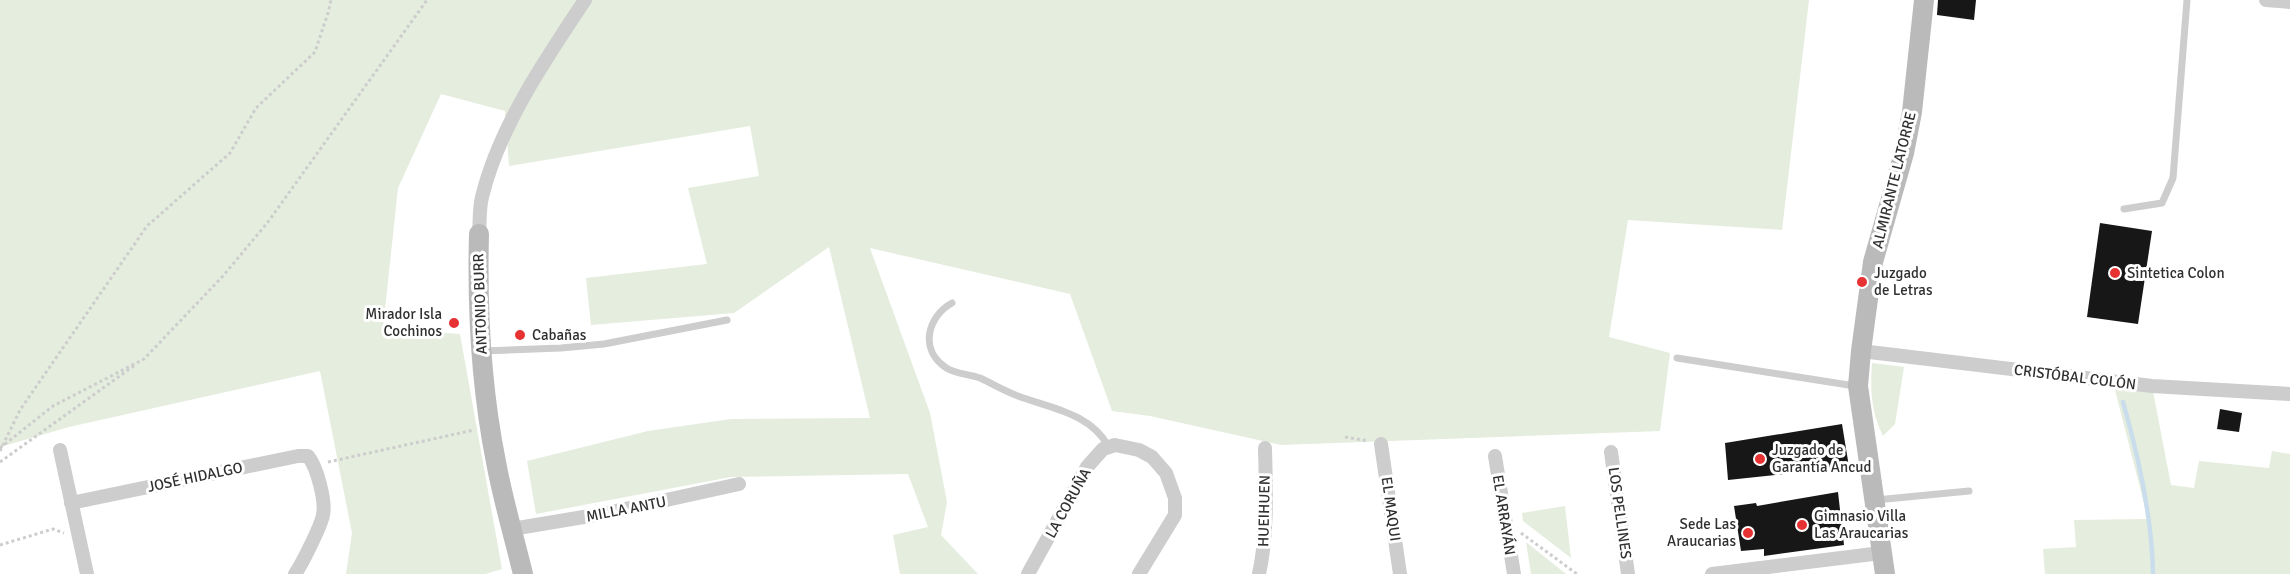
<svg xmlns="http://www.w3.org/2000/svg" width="2290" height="574" font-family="Signika,sans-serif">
  <rect width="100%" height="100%" fill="#fff"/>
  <!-- green -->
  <g fill="#e5edde">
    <polygon points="0,0 1809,0 1782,230 1628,220 1609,337 1670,353 1660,431 1281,445 1150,416 1112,411 1070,294 870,248 930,413 947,502 941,535 978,574 900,574 893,535 928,527 908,474 731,477 536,514 527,461 648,431 731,419 870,418 829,247 734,313 591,325 586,278 707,264 688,188 759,176 750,126 509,166 505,111 441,94 398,188 383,328 460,334 502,569 485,574 346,574 352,533 320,371 69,427 0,447"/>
    <path d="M1872 363 1904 367 1895 424 1883 436C1871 412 1870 389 1872 363Z"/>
    <polygon points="2113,382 2152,386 2171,485 2194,488 2199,461 2269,468 2272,451 2290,454 2290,574 2045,574 2043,549 2076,547 2074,520 2148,519"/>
    <polygon points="1565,506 1571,558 1523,521 1522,513"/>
    <polygon points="1526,542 1566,574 1531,574"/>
  </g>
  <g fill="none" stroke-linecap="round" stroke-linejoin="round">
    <!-- stream -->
    <path stroke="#caddec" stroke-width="4.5" d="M2123 402C2139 458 2152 516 2153 574"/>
  </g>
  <!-- building -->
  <g fill="#171717">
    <polygon points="1938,0 1976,0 1974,20 1937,15"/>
    <polygon points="2100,223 2152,231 2138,324 2087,317"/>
    <polygon points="2220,409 2242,413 2239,432 2217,429"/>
    <polygon points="1842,424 1849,467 1728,480 1725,443"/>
    <polygon points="1838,492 1844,545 1764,556 1764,549 1741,551 1734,506 1756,503 1757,506"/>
  </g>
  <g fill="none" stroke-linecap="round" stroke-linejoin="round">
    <!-- path -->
    <g stroke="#cdcdcd" stroke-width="3" stroke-dasharray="3 3" stroke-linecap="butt">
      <polyline points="1345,437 1368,441"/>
      <polyline points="0,448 53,406 144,359 223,276 268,222 427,0"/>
      <polyline points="0,451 20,410 147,226 230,153 256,108 315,52 328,13 331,0"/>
      <polyline points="0,462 135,365"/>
      <polyline points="328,462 474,430"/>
      <polyline points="1521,533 1577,574"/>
      <polyline points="0,545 53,529 64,533"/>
    </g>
    <!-- lane -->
    <g stroke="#cdcdcd" stroke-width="7">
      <polyline points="2124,209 2162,203 2173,178 2187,0"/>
      <path d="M952 303C928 316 919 349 945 367 954 374 969 374 980 378 993 384 1005 391 1018 396 1050 408 1090 413 1108 446"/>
      <polyline points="483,351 561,348 604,344 727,320"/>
      <polyline points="1677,358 1855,386"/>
      <polyline points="1876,500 1969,491"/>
    </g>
    <!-- street -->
    <g stroke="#cdcdcd" stroke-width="14">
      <polyline points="2266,0 2290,2"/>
      <path d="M479 234C480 222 479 209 482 197 499 127 545 60 585 0"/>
      <polyline points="1861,351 2152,386 2290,394"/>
      <polyline points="1381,444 1400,574"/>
      <polyline points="60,450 87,574"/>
      <polyline points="1611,452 1628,574"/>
      <polyline points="1495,456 1514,574"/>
      <path d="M71 503 298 456H308C317 467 326 501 323 515 321 526 302 564 295 574"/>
      <polyline points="512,529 607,513 739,484"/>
      <polyline points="1028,574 1087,467 1103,449 1115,445 1139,450 1152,457 1166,473 1175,498 1175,515 1139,574"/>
      <path d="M1259 574C1268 532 1266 491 1265 448"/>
      <polyline points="1712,574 1881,553"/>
    </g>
    <!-- secondary -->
    <g stroke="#bababa" stroke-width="20">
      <path d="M479 234C477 310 481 387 496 462 503 500 514 537 523 574"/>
      <polyline points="1885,574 1858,386 1861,351 1873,262 1904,153 1912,112 1924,0"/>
    </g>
  </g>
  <!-- markers -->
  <g fill="#e63233" stroke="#fff" stroke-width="2">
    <circle cx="2115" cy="273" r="6"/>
    <circle cx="1862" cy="282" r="6"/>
    <circle cx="454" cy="323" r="6"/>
    <circle cx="520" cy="335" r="6"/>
    <circle cx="1760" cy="459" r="6"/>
    <circle cx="1802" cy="525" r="6"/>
    <circle cx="1748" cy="533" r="6"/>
  </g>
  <g text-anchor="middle" stroke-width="6" stroke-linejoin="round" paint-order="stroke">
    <!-- street labels -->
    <g font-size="15" fill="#303030" stroke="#fff">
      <text transform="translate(1894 180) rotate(-76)" y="5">ALMIRANTE LATORRE</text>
      <text transform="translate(480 304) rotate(-92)" y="5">ANTONIO BURR</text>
      <text transform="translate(2075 377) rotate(7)" y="5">CRISTÓBAL COLÓN</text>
      <text transform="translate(195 477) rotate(-12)" y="5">JOSÉ HIDALGO</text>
      <text transform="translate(1068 503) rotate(-61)" y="5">LA CORUÑA</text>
      <text transform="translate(626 509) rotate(-11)" y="5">MILLA ANTU</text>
      <text transform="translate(1391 509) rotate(82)" y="5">EL MAQUI</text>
      <text transform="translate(1264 511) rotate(-89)" y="5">HUEIHUEN</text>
      <text transform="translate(1620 513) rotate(82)" y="5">LOS PELLINES</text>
      <text transform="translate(1504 515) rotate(81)" y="5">EL ARRAYÁN</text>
    </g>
    <!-- poi labels -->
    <g font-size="15" fill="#303030" stroke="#fff" text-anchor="start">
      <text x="1874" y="278">Juzgado<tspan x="1874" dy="17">de Letras</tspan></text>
      <text x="2127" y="278">Sintetica Colon</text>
      <text x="442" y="319" text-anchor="end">Mirador Isla<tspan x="442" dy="17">Cochinos</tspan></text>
      <text x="532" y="340">Cabañas</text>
      <text x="1772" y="455">Juzgado de<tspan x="1772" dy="17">Garantía Ancud</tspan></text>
      <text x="1814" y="521">Gimnasio Villa<tspan x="1814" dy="17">Las Araucarias</tspan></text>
      <text x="1736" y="529" text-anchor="end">Sede Las<tspan x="1736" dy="17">Araucarias</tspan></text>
    </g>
  </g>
</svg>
